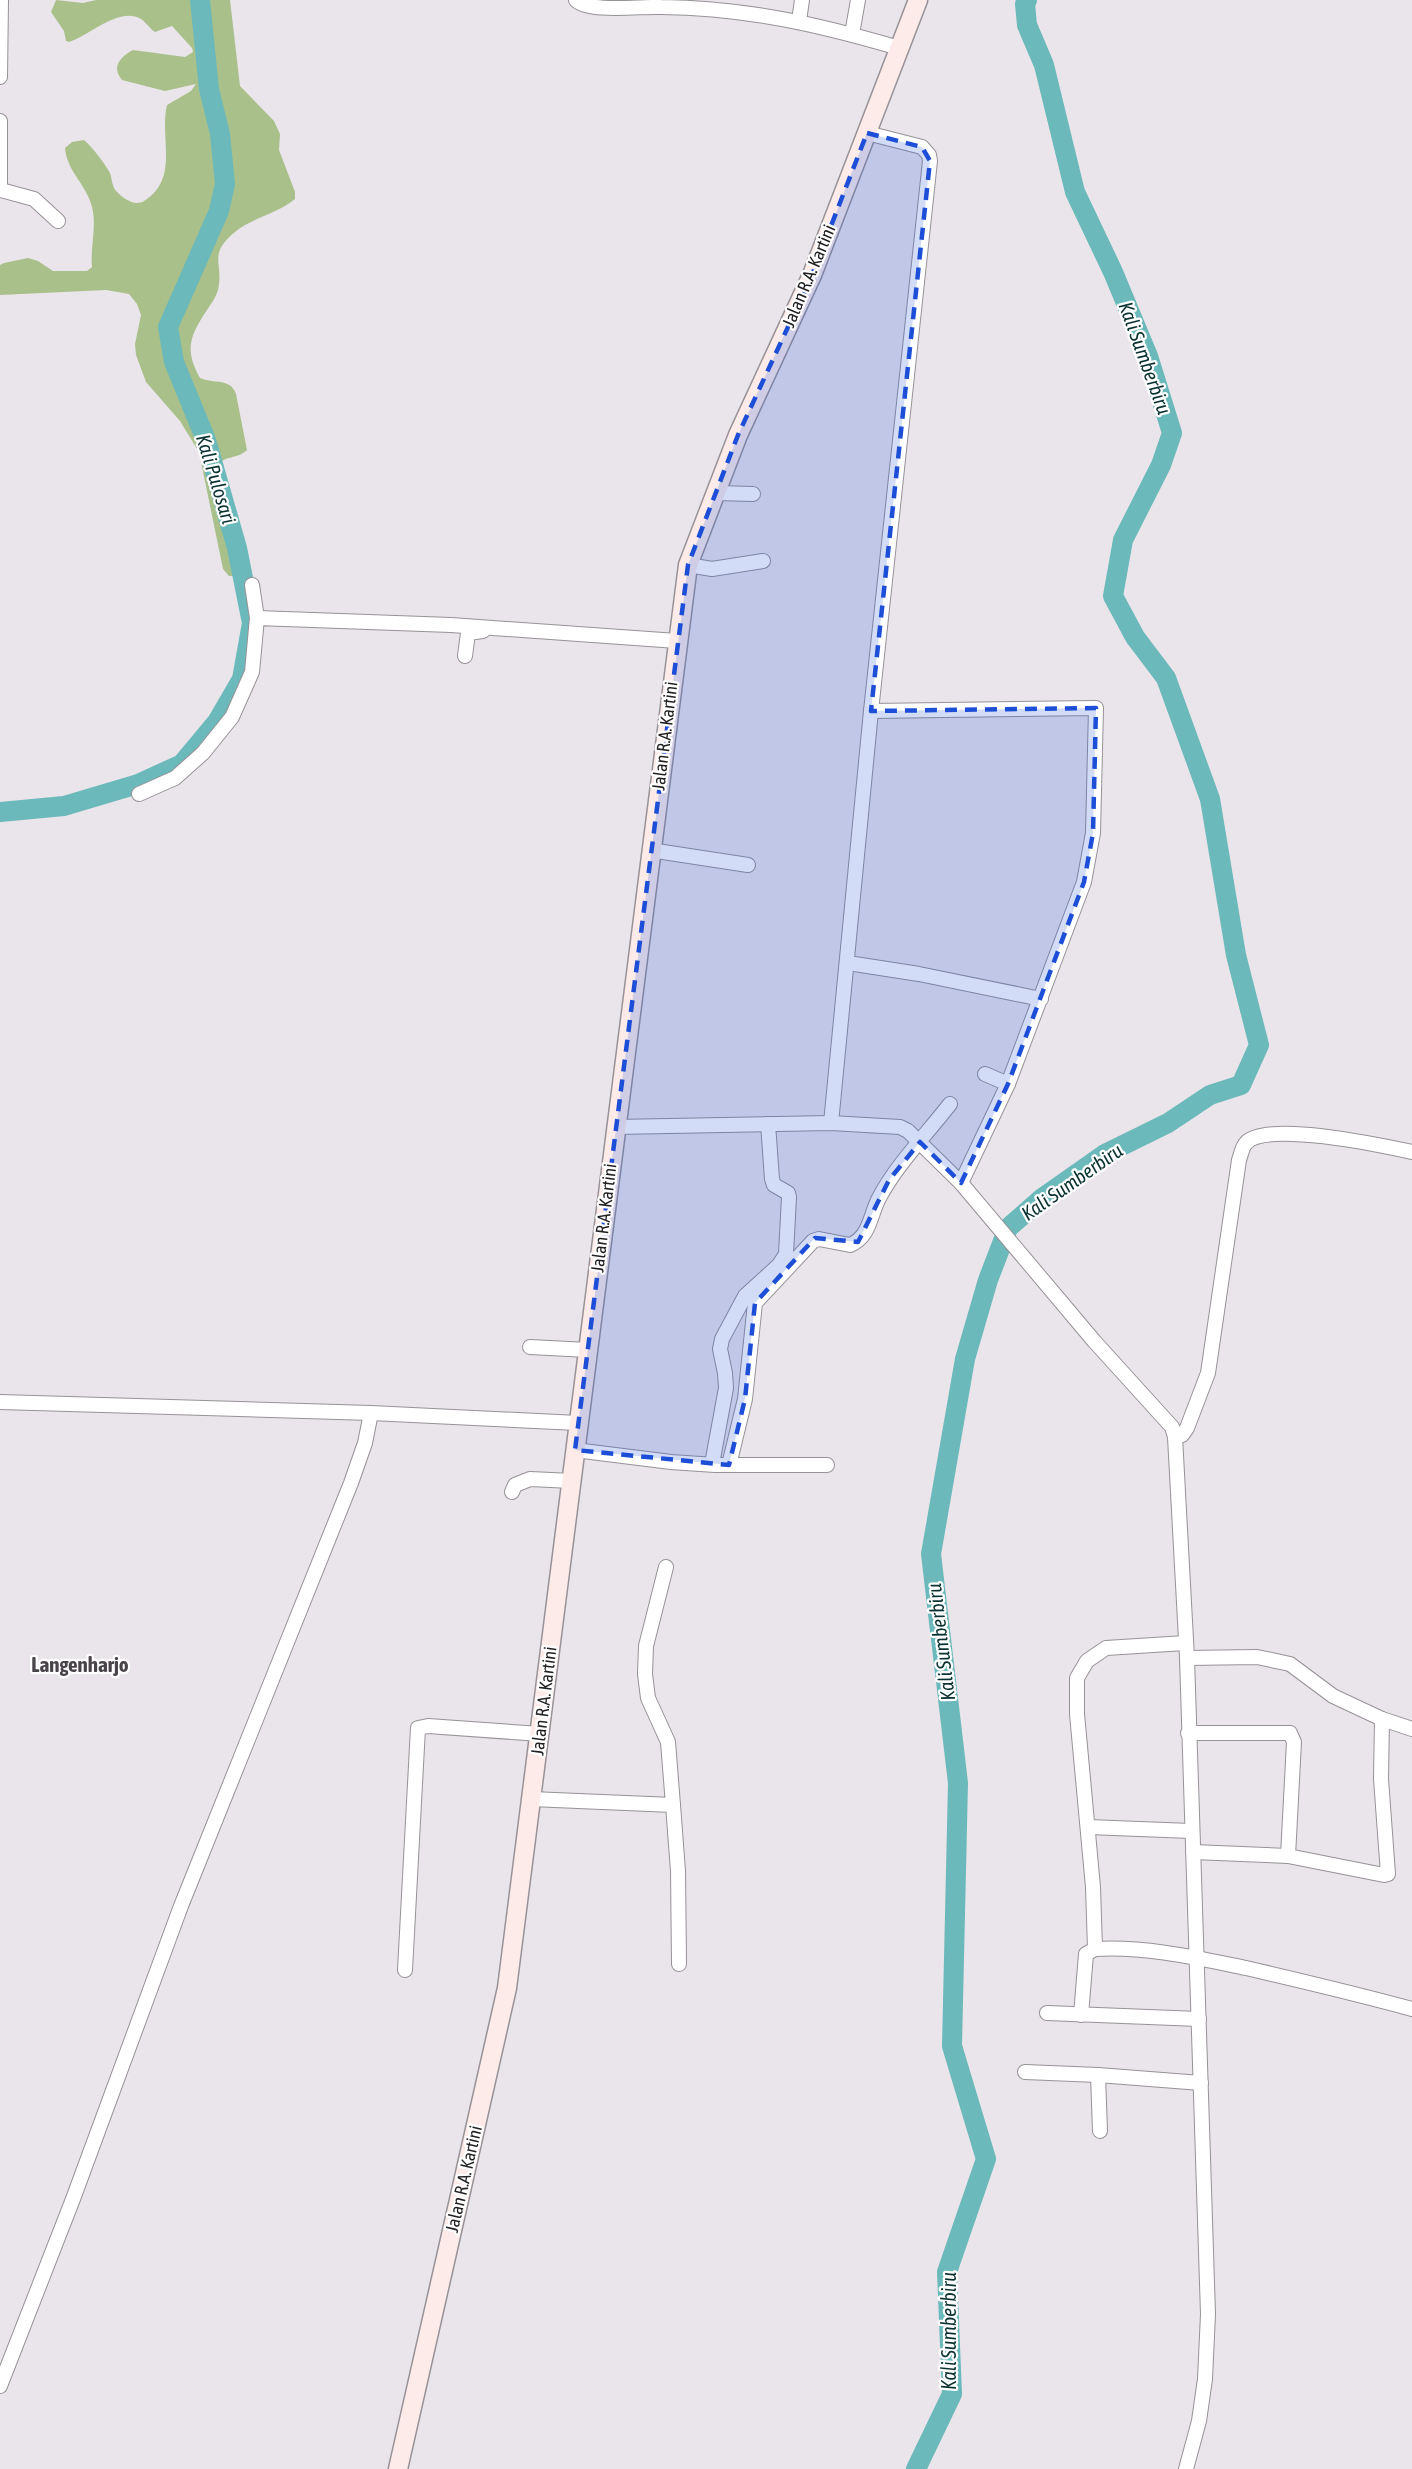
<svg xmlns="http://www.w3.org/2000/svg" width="1412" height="2469" font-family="'Asap Condensed',sans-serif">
  <rect width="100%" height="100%" fill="#eae5eb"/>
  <!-- forest -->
  <path fill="#a9c08a" d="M56 0 83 3 96 0H230L240 86 274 121 280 134 279 150 295 192V199C277 214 253 217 235 232 207 255 224 262 218 290 216 297 211 304 207 310 190 336 184 349 200 378 214 384 231 378 236 394L247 450C236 460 227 454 214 467L242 572 236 576H229L223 569 199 452 180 421 146 382 136 355 135 344 141 315 137 304 129 294 106 290 0 295V265L4 263 28 258 38 261 53 271H87L92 267C90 248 97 226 92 207 87 185 67 172 65 148L72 142 84 140C94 149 103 161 110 173 112 179 112 186 116 191 123 198 134 207 144 201 180 179 159 137 167 105L191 91 196 84 165 91 122 80C111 67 120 57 133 50L185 57 193 52 192 48 172 26 155 32C150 29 146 22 141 19 119 6 89 36 69 42L66 41 64 31 51 12Z"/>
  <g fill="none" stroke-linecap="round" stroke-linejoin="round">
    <!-- river -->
    <g stroke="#6bb9ba" stroke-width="20">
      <polyline points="0,812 64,806 138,784 182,764 217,722 242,679 252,623 237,548 206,440 174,362 168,327 219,211 225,184 220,134 209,89 200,0"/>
      <polyline points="916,2469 952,2394 947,2272 986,2159 952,2046 958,1783 931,1554 965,1359 988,1280 1008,1228 1041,1199 1105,1154 1168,1123 1210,1095 1241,1085 1259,1045 1236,955 1210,799 1166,678 1135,637 1113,596 1123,540 1161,465 1172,433 1148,356 1113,272 1075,192 1044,65 1027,25 1025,4 1027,0"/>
    </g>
    <defs>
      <g id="street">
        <path d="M576 0C589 13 641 6 661 7 746 8 817 24 899 48"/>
        <polyline points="799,21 802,0"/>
        <polyline points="852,34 858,0"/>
        <polyline points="0,77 1,0"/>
        <polyline points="0,121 0,190"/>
        <polyline points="1,190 34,199 58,221"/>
        <polyline points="716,493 753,494"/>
        <polyline points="688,565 712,569 763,561"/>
        <polyline points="252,585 257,618"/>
        <polyline points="465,656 468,633 483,631"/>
        <polyline points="871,711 1096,708 1093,833 1084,882 1008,1084 961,1183"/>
        <polyline points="139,794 175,778 203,753 232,717 252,672 257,618 451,625 677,641"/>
        <polyline points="650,850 748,865"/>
        <polyline points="848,963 919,974 1041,999"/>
        <polyline points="985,1074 1008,1084"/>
        <polyline points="831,1123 871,711 930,161 929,155 922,147 867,133"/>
        <polyline points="615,1127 831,1123 900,1127 908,1131 961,1183 1094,1341 1172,1427 1175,1437 1187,1658 1208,2314 1205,2379 1199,2421 1186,2469"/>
        <polyline points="530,1347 588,1350"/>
        <polyline points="0,1402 371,1413 578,1423"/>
        <path d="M1175 1437 1182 1435 1187 1428 1208 1373 1239 1160C1241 1155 1242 1147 1246 1143 1265 1120 1384 1146 1412 1152"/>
        <polyline points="575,1450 671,1462 715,1465 827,1465"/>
        <polyline points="712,1464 726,1388 725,1373 720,1349 722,1339 745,1296 779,1265 786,1254 789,1197 788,1193 774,1185 772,1179 768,1124"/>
        <path d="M729 1465 745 1399 755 1303 813 1241 819 1239 850 1245C870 1237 870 1215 879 1198 897 1164 926 1135 950 1104"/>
        <polyline points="512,1492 515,1485 530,1479 572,1481"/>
        <path d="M1185 1643 1106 1648 1087 1661 1077 1678V1714L1093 1887 1095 1949C1145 1946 1197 1958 1246 1968 1302 1981 1357 1994 1412 2009"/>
        <polyline points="1187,1658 1257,1657 1290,1664 1333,1696 1382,1719 1412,1729"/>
        <polyline points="1188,1733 1290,1733 1294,1742 1288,1856"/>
        <polyline points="531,1799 673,1805 668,1742 648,1698 645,1674 646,1646 666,1567"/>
        <polyline points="673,1805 678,1871 679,1964"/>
        <polyline points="1088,1827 1191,1831"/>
        <polyline points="1193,1852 1288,1856 1384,1875 1388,1874 1381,1779 1382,1719"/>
        <polyline points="405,1970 418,1728 428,1726 540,1734"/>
        <polyline points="1047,2013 1199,2019"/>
        <polyline points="1081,2015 1086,1954 1095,1949"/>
        <polyline points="1025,2072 1098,2075"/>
        <polyline points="1100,2131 1098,2075 1201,2083"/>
        <polyline points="0,2386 73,2199 181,1906 351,1483 365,1443 371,1413"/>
      </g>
      <polyline id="secondary" points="398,2469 507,1988 688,565 738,435 812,275 918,0"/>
    </defs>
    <!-- street casing -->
    <use href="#street" stroke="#979297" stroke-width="16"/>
    <!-- secondary casing -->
    <use href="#secondary" stroke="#979297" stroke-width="21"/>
    <!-- street -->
    <use href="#street" stroke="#fff" stroke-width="14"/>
    <!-- secondary -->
    <use href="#secondary" stroke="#fcebe9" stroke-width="18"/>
  </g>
  <!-- marked area -->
  <path fill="#1d4ed8" fill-opacity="0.2" stroke="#1d4ed8" stroke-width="4.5" stroke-dasharray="12 8" stroke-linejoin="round" d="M867 133 922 147 930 161 871 711 1096 708 1093 833 1084 882 1008 1084 961 1183 920 1142 889 1180 858 1242 815 1238 755 1303 745 1399 729 1465 575 1450 688 565 738 435 812 275Z"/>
  <g text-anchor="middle" stroke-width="4.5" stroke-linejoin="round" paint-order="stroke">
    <!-- street labels -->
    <g font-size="18" fill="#222022" stroke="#fff">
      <text transform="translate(809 276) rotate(-67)" y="6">Jalan R.A. Kartini</text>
      <text transform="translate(665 736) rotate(-83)" y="6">Jalan R.A. Kartini</text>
      <text transform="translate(604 1218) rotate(-83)" y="6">Jalan R.A. Kartini</text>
      <text transform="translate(544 1701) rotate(-83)" y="6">Jalan R.A. Kartini</text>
      <text transform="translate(464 2179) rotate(-77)" y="6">Jalan R.A. Kartini</text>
    </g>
    <!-- water labels -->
    <g font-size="20" font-style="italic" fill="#0b3233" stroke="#fff">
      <text transform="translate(1145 358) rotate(70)" y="7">Kali Sumberbiru</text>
      <text transform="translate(216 479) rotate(73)" y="7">Kali Pulosari</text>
      <text transform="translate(1072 1182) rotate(-35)" y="7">Kali Sumberbiru</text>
      <text transform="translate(941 1642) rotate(-97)" y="7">Kali Sumberbiru</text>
      <text transform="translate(949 2331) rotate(-90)" y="7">Kali Sumberbiru</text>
    </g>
    <!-- quarter labels -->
    <g font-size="21" font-weight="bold" fill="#494449" stroke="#fff">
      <text x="80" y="1672">Langenharjo</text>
    </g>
  </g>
</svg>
